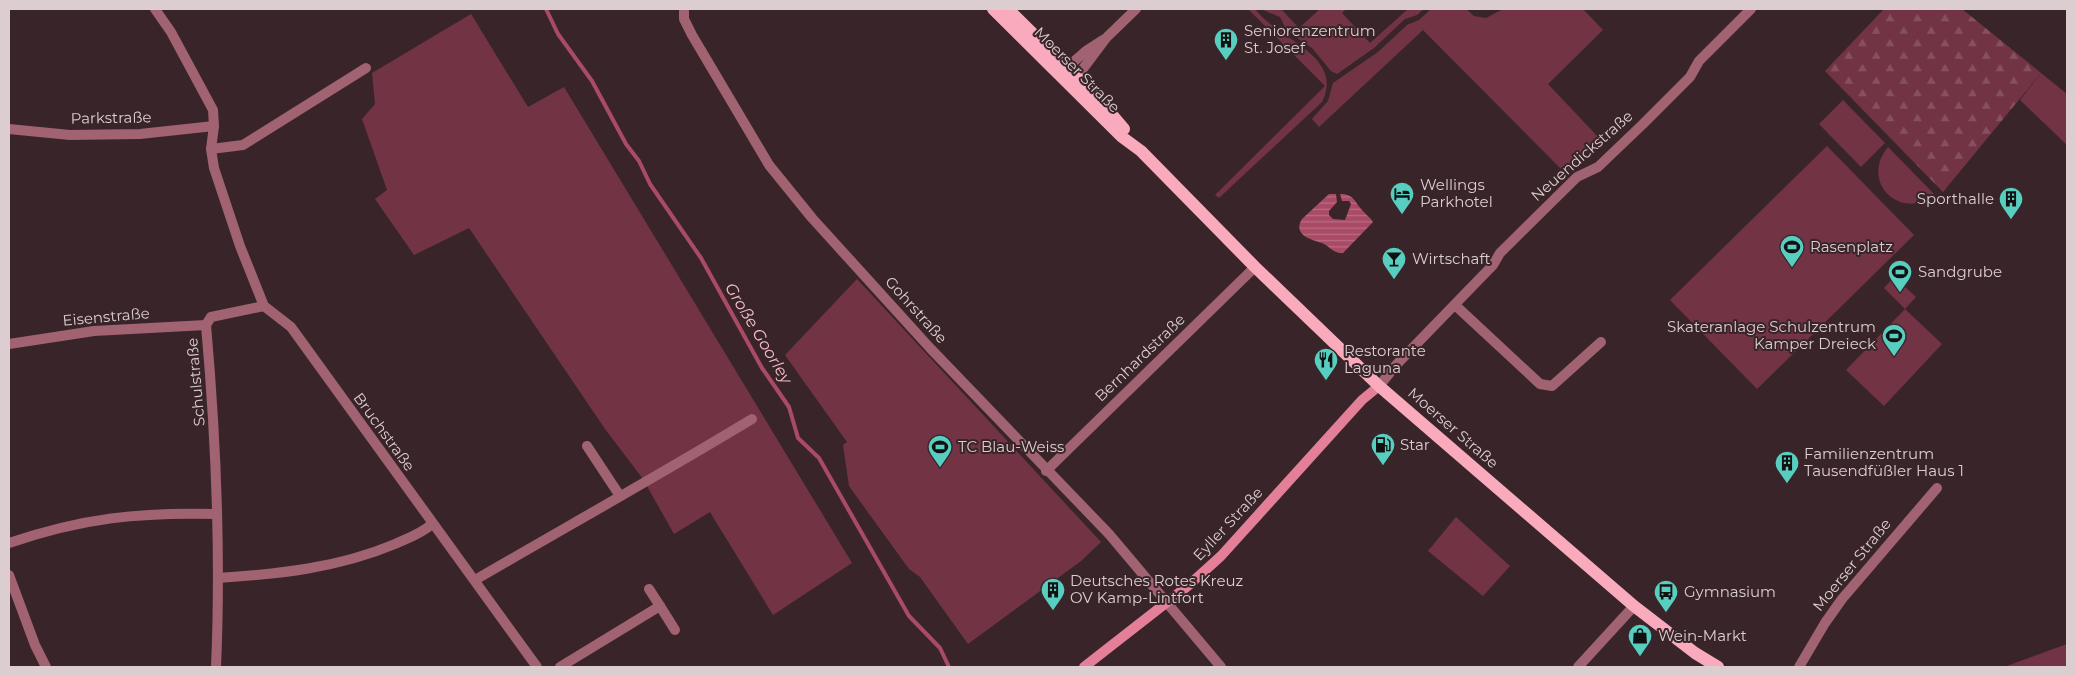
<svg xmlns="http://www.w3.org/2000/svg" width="2076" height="676" font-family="Montserrat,sans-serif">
  <defs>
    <pattern id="forest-firs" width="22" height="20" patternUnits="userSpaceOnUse" patternTransform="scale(1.25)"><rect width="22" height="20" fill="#723445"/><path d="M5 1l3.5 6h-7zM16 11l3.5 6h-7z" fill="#86505f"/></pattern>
    <pattern id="water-rules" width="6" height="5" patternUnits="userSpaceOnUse" patternTransform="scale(1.25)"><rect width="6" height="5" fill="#aa4b66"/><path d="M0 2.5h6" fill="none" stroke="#b96c82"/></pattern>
  </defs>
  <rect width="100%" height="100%" fill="#392529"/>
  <!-- green -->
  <g fill="#723445">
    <path d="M1248 9H1255C1278 40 1345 55 1322 102L1219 198 1215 195 1325 86Z"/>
    <polygon points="1261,9 1281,9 1299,28 1320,9 1346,9 1342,13 1370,43 1408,9 1424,9 1417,15 1405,19 1374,48 1337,74 1331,71 1312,48 1287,31 1280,17"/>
    <polygon points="1431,9 1466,9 1474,16 1486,18 1503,9 1583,9 1603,30 1548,84 1600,139 1565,173 1423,30 1319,127 1312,119 1328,101 1333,83 1378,52 1407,25 1419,20"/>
    <polygon points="471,14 528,107 564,87 852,563 773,615 710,512 674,534 643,479 605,429 469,228 414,255 375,199 387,190 362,119 375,104 372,73"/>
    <polygon points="2041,73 2067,94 2067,145 2020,100"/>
    <polygon points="1843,100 1885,143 1861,167 1819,124"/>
    <polygon points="1827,146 1914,235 1757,389 1670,300"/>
    <path d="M1888 147 1934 194C1904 222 1858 184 1888 147Z"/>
    <polygon points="1894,277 1916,297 1905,309 1942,344 1884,406 1846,370 1905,309 1884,288"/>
    <polygon points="857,279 1101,542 1081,561 968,644 920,577 909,569 849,486 843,445 847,442 785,355"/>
    <polygon points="1456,517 1510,566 1483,596 1428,551"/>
    <polygon points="2067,644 2067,667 2004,667"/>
  </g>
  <!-- forest -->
  <polygon fill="url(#forest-firs)" points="1884,9 1962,9 2041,73 1943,192 1825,71"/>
  <!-- water -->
  <path fill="url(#water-rules)" d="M1329 194H1336L1337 202 1329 211V215L1333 219 1345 220 1351 204 1349 201H1342L1340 194C1354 194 1354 201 1362 210 1365 214 1370 217 1373 222L1343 253C1332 253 1331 247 1322 243 1312 240 1292 235 1302 219Z"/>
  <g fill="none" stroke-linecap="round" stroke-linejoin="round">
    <!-- stream -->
    <polyline stroke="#aa4b66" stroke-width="4" points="546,9 558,34 592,81 626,144 639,161 650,184 701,258 762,368 789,407 798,438 819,458 909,616 940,648 949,667"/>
    <!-- minor -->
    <g stroke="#a16271" stroke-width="10">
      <polyline points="155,9 171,32 213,110 214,126 211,149 214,168 240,246 264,306 291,327 537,667"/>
      <polyline points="684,9 684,19 692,35 769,165 812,218 930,348 1109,534 1221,667"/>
      <polyline points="1063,71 1086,51 1103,40"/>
      <polyline points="1073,82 1106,38 1136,9"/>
      <polyline points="9,129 70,135 140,134 214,126"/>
      <polyline points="211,149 243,145 366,68"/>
      <polyline points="1455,305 1540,384 1552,386 1601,342"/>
      <polyline points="9,344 94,331 206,325"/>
      <polyline points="1379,386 1397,364 1493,265 1500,253 1577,177 1598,167 1642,125 1690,77 1699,61 1751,9"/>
      <polyline points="587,446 620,496"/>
      <polyline points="1046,471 1255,267"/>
      <path d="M9 543C83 518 139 512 216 514"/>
      <polyline points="9,575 35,645 46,667"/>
      <path d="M218 578C279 574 338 568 395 544 408 538 421 534 432 524"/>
      <path d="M475 580C568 526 661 474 752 419"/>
      <polyline points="649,589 660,606"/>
      <path d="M216 667C221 553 216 438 206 325L211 317 264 306"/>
      <polyline points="560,667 660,606 675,630"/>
      <polyline points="1578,667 1634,606"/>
      <polyline points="1799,667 1825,623 1842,599 1937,488"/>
    </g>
    <!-- secondary -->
    <polyline stroke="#e47f99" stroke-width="10" points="1084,667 1189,585 1221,556 1362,400 1379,386"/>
    <!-- primary -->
    <g stroke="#f9aabc" stroke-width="12">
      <polyline points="993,9 1122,137 1141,151 1255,267 1379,386 1634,606 1695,653 1718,667"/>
      <polyline points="1008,9 1096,96 1124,129"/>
    </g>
  </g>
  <!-- icons -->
  <defs>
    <symbol id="building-pin" viewBox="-11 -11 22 30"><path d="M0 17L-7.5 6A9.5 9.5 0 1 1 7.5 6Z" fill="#58cec0" stroke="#392529"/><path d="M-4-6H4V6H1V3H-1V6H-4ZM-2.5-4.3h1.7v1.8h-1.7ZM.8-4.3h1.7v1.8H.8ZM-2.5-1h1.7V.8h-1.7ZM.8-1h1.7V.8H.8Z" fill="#111"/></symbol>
    <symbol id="hotel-pin" viewBox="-11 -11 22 30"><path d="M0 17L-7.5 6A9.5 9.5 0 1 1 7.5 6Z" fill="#58cec0" stroke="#392529"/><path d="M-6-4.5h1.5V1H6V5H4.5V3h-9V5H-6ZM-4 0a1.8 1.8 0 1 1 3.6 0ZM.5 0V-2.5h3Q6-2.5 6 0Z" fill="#111"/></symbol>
    <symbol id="stadium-pin" viewBox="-11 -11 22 30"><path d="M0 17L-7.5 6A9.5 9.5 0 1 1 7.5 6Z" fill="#58cec0" stroke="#392529"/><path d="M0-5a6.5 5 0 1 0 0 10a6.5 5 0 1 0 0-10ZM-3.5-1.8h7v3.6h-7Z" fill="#111"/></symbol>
    <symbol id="bar-pin" viewBox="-11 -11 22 30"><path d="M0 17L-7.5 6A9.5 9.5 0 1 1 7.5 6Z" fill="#58cec0" stroke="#392529"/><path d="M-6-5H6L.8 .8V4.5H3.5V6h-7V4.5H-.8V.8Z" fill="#111"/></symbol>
    <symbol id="restaurant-pin" viewBox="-11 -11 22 30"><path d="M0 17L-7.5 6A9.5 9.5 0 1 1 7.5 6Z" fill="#58cec0" stroke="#392529"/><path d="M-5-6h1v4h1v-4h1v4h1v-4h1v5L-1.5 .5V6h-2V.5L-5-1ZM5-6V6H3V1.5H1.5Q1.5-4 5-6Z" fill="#111"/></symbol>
    <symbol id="fuel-pin" viewBox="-11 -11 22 30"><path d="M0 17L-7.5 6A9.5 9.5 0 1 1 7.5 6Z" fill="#58cec0" stroke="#392529"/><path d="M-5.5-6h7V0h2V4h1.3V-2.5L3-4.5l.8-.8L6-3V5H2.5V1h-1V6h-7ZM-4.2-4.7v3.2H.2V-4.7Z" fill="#111"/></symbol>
    <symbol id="bus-pin" viewBox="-11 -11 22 30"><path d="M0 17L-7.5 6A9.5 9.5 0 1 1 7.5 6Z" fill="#58cec0" stroke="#392529"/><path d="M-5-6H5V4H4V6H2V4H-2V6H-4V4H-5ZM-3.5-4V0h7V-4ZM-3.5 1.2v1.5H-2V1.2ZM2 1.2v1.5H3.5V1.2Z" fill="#111"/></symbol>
    <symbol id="shop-pin" viewBox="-11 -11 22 30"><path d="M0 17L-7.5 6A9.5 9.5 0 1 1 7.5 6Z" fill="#58cec0" stroke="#392529"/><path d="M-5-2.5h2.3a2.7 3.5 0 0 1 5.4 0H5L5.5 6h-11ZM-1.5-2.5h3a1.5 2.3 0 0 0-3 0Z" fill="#111"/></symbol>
  </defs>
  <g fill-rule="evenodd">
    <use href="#building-pin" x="1212" y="26" width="28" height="38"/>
    <use href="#hotel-pin" x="1388" y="180" width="28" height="38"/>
    <use href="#building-pin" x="1997" y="185" width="28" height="38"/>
    <use href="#stadium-pin" x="1778" y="233" width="28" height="38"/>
    <use href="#bar-pin" x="1380" y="245" width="28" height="38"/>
    <use href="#stadium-pin" x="1886" y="258" width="28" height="38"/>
    <use href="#stadium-pin" x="1880" y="322" width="28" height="38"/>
    <use href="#restaurant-pin" x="1312" y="346" width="28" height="38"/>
    <use href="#fuel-pin" x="1369" y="431" width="28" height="38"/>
    <use href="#stadium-pin" x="926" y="433" width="28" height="38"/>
    <use href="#building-pin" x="1773" y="449" width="28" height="38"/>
    <use href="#building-pin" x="1039" y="576" width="28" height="38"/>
    <use href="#bus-pin" x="1652" y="578" width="28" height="38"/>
    <use href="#shop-pin" x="1626" y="622" width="28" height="38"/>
  </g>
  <g text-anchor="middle" stroke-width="4" stroke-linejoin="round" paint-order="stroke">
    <!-- poi labels -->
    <g font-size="15" fill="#dcced0" stroke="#392529" text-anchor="start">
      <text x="1244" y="36">Seniorenzentrum<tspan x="1244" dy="17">St. Josef</tspan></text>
      <text x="1420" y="190">Wellings<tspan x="1420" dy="17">Parkhotel</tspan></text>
      <text x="1994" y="204" text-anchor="end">Sporthalle</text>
      <text x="1810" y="252">Rasenplatz</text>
      <text x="1412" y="264">Wirtschaft</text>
      <text x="1918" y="277">Sandgrube</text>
      <text x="1876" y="332" text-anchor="end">Skateranlage Schulzentrum<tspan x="1876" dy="17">Kamper Dreieck</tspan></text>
      <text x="1344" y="356">Restorante<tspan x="1344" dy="17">Laguna</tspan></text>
      <text x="1400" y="450">Star</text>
      <text x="958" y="452">TC Blau-Weiss</text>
      <text x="1804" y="459">Familienzentrum<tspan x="1804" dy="17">Tausendfüßler Haus 1</tspan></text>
      <text x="1070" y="586">Deutsches Rotes Kreuz<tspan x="1070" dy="17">OV Kamp-Lintfort</tspan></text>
      <text x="1684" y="597">Gymnasium</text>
      <text x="1658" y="641">Wein-Markt</text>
    </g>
    <!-- street labels -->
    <g font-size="15" fill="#dcced0" stroke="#392529">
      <text transform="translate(1077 70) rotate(45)" y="5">Moerser Straße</text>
      <text transform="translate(111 118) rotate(-1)" y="5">Parkstraße</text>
      <text transform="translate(1582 156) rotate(-41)" y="5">Neuendickstraße</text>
      <text transform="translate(916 310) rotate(48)" y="5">Gohrstraße</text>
      <text transform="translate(106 317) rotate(-5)" y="5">Eisenstraße</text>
      <text transform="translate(1140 358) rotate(-44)" y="5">Bernhardstraße</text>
      <text transform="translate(196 382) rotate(-95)" y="5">Schulstraße</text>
      <text transform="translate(1453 428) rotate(41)" y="5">Moerser Straße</text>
      <text transform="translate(384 432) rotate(54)" y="5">Bruchstraße</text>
      <text transform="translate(1228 524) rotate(-47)" y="5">Eyller Straße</text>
      <text transform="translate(1852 565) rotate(-51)" y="5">Moerser Straße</text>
    </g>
    <!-- water labels -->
    <g font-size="16" font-style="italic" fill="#f7c2cd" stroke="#392529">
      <text transform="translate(759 333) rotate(59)" y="6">Große Goorley</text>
    </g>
  </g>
  <!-- border -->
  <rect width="2076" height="676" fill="none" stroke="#dcced0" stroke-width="20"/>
</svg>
